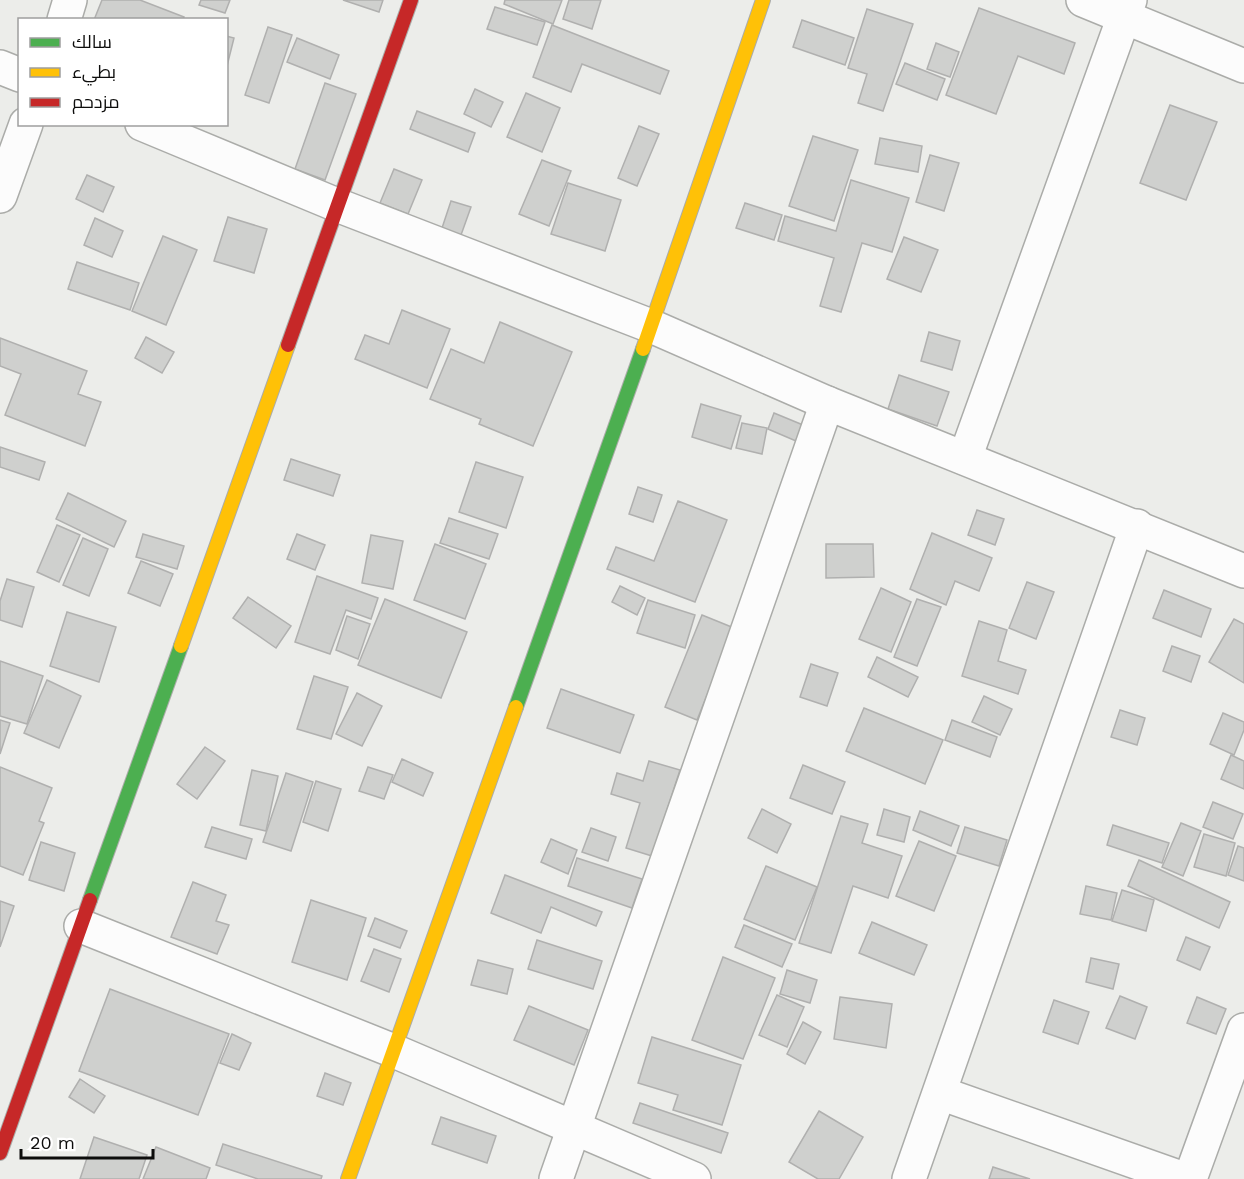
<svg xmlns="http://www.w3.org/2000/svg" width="1244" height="1179" font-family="'Work Sans',Cairo,sans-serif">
  <rect width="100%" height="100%" fill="#ecedea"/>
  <!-- building -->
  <g fill="#cfd0ce" stroke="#b0b0af" stroke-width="1.5">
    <polygon points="102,0 140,0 184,17 183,20 94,20"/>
    <polygon points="201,0 230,0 225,13 199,5"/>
    <polygon points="343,0 383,0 379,12"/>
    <polygon points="505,0 562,0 553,24 504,4"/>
    <polygon points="569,0 601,0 592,29 563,19"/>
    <polygon points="495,7 545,22 537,45 487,29"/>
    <polygon points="979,8 1075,43 1064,74 1018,56 996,114 946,95"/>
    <polygon points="867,9 913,24 883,111 858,103 867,74 848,68"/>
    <polygon points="802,20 854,38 845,65 793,47"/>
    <polygon points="552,25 669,71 660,94 582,64 571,92 533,77"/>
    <polygon points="268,27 292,35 269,103 245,95"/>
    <polygon points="226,36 234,38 227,66 226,66"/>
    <polygon points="297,38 339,55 330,79 287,62"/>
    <polygon points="936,43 959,52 950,77 927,69"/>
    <polygon points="905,63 945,79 937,100 896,84"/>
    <polygon points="325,83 356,94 325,180 295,169"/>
    <polygon points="475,89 503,102 491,127 464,114"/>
    <polygon points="526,93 560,108 542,152 507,137"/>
    <polygon points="1170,105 1217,122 1186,200 1140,183"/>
    <polygon points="417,111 475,133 468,152 410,129"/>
    <polygon points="639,126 659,134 637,186 618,178"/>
    <polygon points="813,136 858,150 834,221 789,206"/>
    <polygon points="880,138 922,146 918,172 875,164"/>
    <polygon points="930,155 959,163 944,211 916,202"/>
    <polygon points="542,160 571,171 549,226 519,214"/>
    <polygon points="394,169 422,180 408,214 380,203"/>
    <polygon points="87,175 114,187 103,212 76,199"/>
    <polygon points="851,180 909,198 892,252 862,243 841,312 820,306 834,258 778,241 785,216 836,231"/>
    <polygon points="568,183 621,200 605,251 551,234"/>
    <polygon points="451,201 471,207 461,235 442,228"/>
    <polygon points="745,203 782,215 774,240 736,228"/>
    <polygon points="228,217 267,229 254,273 214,261"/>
    <polygon points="95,218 123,231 112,257 84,245"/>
    <polygon points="163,236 197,250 166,325 132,311"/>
    <polygon points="904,237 938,250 921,292 887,279"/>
    <polygon points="77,262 139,283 130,310 68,289"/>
    <polygon points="402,310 450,329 427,388 355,359 365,335 389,344"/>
    <polygon points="500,322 572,352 533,446 479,424 481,419 430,399 451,349 484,363"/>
    <polygon points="929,332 960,341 952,370 921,361"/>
    <polygon points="146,337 174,352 162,373 135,358"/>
    <polygon points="0,338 87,371 78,394 101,402 85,446 5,415 21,374 0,366"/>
    <polygon points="899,375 949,392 937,426 888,409"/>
    <polygon points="701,404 741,416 731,449 692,437"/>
    <polygon points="774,413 803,425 796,441 768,429"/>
    <polygon points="742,423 767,428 762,454 736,448"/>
    <polygon points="0,447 45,462 39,480 0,467"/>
    <polygon points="291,459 340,475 333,496 284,480"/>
    <polygon points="476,462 523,477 506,528 459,512"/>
    <polygon points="638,487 662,495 653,522 629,514"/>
    <polygon points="68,493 126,521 114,547 56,519"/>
    <polygon points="678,501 727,520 695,602 607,569 616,547 654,561"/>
    <polygon points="977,510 1004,519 995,545 968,535"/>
    <polygon points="449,518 498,534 489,559 440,543"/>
    <polygon points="57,525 80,535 59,582 37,572"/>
    <polygon points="932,533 992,558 979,591 955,581 946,605 910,589"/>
    <polygon points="143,534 184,546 177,569 136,557"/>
    <polygon points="297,534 325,545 315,570 287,559"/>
    <polygon points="371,535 403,541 393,589 362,583"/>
    <polygon points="83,538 108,549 89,596 63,585"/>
    <polygon points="435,544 486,564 465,619 414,600"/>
    <polygon points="826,544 873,544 874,577 826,578"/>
    <polygon points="141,561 173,574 160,606 128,593"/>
    <polygon points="317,576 378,598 371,619 346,610 330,654 295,642"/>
    <polygon points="7,579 34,587 22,627 0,620 0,601"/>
    <polygon points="1027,582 1054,592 1036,639 1009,628"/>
    <polygon points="620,586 645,598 637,615 612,602"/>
    <polygon points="881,588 911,602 891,652 859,639"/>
    <polygon points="1164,590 1211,609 1201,637 1153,618"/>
    <polygon points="248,597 291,626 276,648 233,618"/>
    <polygon points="385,599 467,632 441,698 358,665"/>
    <polygon points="917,599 941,607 917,666 894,657"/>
    <polygon points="648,600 695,615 685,648 637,633"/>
    <polygon points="67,612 116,627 99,682 50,666"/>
    <polygon points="702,615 734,628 697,720 665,707"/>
    <polygon points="347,616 370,624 358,659 336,650"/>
    <polygon points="1234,619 1244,624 1244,683 1209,662"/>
    <polygon points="979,621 1007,630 998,661 1026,670 1018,694 962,676"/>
    <polygon points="1172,646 1200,656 1191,682 1163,671"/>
    <polygon points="877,657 918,677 908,697 868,677"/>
    <polygon points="0,661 43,676 27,724 0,716"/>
    <polygon points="811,664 838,673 827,706 800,697"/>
    <polygon points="314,676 348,687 331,739 297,729"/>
    <polygon points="47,680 81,696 59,748 24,733"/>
    <polygon points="561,689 634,715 620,753 547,728"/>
    <polygon points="357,693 382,706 362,746 336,734"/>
    <polygon points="984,696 1012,709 1000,735 972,722"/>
    <polygon points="864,708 943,740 925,784 846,751"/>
    <polygon points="1120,710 1145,718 1137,745 1111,737"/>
    <polygon points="1223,713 1244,722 1244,730 1234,755 1210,744"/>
    <polygon points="0,720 10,723 0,754"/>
    <polygon points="952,720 997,737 990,757 945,740"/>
    <polygon points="205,747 225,761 197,799 177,784"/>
    <polygon points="1231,755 1244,761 1244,789 1221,779"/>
    <polygon points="402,759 433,773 423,796 392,782"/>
    <polygon points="649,761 680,770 652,856 626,848 640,803 611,794 617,773 643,781"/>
    <polygon points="803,765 845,782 832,814 790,798"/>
    <polygon points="0,767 52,788 39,821 44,823 23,875 0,866"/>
    <polygon points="368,767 393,775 384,799 359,791"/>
    <polygon points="252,770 278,776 266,831 240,825"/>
    <polygon points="286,773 313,782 291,851 263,842"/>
    <polygon points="316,781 341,789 328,831 303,822"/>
    <polygon points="1213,802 1243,814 1233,839 1203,827"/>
    <polygon points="762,809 791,824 777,853 748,838"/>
    <polygon points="884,809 910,817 904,842 877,835"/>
    <polygon points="920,811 959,826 951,846 913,830"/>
    <polygon points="841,816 868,824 862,843 902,856 888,898 853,886 831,953 799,943"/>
    <polygon points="1181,823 1201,831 1183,876 1162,867"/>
    <polygon points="1113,825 1169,843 1162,863 1107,845"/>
    <polygon points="212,827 252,839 246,859 205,847"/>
    <polygon points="965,827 1007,840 999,866 957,853"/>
    <polygon points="591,828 616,837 608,861 582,852"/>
    <polygon points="1204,834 1235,843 1226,876 1194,867"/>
    <polygon points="551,839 577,850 568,874 541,862"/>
    <polygon points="919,841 956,856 934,911 896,896"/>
    <polygon points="41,842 75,853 64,891 29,880"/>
    <polygon points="1238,846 1244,848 1244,881 1228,875"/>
    <polygon points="577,858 642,879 632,908 568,886"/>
    <polygon points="1139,860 1230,902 1219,928 1128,886"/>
    <polygon points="766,866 817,887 795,940 744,919"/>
    <polygon points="505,875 602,912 596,926 551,907 541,933 491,913"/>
    <polygon points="193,882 226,895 216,921 229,925 217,954 171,937"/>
    <polygon points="1086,886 1117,893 1111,920 1080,914"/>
    <polygon points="1122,890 1154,900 1146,931 1112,921"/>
    <polygon points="311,900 366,918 347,980 292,962"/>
    <polygon points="0,901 14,906 0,947"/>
    <polygon points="375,918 407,931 400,948 368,936"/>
    <polygon points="872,922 927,945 914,975 859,953"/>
    <polygon points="744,925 792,944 782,967 735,947"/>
    <polygon points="1186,937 1210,947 1200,970 1177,960"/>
    <polygon points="537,940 602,961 593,989 528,969"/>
    <polygon points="374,949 401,959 389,992 361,981"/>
    <polygon points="723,957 775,978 743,1059 692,1040"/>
    <polygon points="1091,958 1119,964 1113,989 1086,982"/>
    <polygon points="478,960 513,969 507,994 471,985"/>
    <polygon points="787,970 817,980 810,1003 780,994"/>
    <polygon points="110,989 229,1034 198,1115 79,1071"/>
    <polygon points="777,995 804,1007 787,1047 759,1035"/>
    <polygon points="1120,996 1147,1007 1135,1039 1106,1028"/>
    <polygon points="840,997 892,1004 886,1048 834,1039"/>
    <polygon points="1197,997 1226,1009 1216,1034 1187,1023"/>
    <polygon points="1054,1000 1089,1012 1078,1044 1043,1032"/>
    <polygon points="529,1006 588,1030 574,1065 514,1040"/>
    <polygon points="803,1022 821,1032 805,1064 787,1054"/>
    <polygon points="232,1034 251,1043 239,1070 220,1063"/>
    <polygon points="652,1037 741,1065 722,1125 673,1110 678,1095 638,1083"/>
    <polygon points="325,1073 351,1083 343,1105 317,1096"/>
    <polygon points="80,1079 105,1096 94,1113 69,1097"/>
    <polygon points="640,1103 728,1133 721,1153 633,1123"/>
    <polygon points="819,1111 863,1137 839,1179 818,1179 789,1162"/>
    <polygon points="441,1117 496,1136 487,1163 432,1144"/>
    <polygon points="94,1137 147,1155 139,1179 80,1179"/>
    <polygon points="223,1144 322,1176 321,1179 258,1179 216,1165"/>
    <polygon points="156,1147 210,1168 206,1179 143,1179"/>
    <polygon points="993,1167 1030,1179 989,1179"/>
  </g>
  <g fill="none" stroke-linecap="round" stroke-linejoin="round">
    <defs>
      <g id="street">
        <polyline points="1083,0 1244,66"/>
        <polyline points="64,20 70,0"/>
        <polyline points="0,67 20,75"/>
        <polyline points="142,124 337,205 651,326 827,403 1244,571"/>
        <polyline points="0,196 26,124"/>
        <polyline points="965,458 1130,0"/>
        <polyline points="81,926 394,1051 694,1179"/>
        <polyline points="940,1093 1184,1179"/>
        <polyline points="556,1179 827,403"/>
        <polyline points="909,1179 1137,526"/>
        <polyline points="1190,1179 1244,1030"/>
      </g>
      <g id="fast">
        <polyline points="516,707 643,349"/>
        <polyline points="90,900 181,646"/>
      </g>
      <g id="slow">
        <polyline points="643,349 763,0"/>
        <polyline points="181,646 288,345"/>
        <polyline points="348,1179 516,707"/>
      </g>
      <g id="jam">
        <polyline points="288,345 411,0"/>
        <polyline points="0,1153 90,900"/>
      </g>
    </defs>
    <!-- street casing -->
    <use href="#street" stroke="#abaca9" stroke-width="36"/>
    <!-- fast casing -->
    <use href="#fast" stroke="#abaca9" stroke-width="16"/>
    <!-- slow casing -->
    <use href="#slow" stroke="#abaca9" stroke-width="16"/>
    <!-- jam casing -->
    <use href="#jam" stroke="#abaca9" stroke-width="16"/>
    <!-- street -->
    <use href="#street" stroke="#fcfcfc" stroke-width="33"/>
    <!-- fast -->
    <use href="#fast" stroke="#4caf50" stroke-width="14"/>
    <!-- slow -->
    <use href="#slow" stroke="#ffc107" stroke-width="14"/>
    <!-- jam -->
    <use href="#jam" stroke="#c62828" stroke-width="14"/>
  </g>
  <!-- legend -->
  <rect x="18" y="18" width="210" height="108" fill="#ffffff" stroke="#9e9e9e" stroke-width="1.5"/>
  <rect x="30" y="38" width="30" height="9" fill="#4caf50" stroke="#9e9e9e" stroke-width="1.5"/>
  <text x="72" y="48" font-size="18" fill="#0d0d0c">سالك</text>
  <rect x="30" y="68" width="30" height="9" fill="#ffc107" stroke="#9e9e9e" stroke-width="1.5"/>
  <text x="72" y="78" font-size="18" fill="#0d0d0c">بطيء</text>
  <rect x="30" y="98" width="30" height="9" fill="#c62828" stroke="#9e9e9e" stroke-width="1.5"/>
  <text x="72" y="108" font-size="18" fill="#0d0d0c">مزدحم</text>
  <!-- scale -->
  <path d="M21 1149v9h132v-9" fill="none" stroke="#0d0d0c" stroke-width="3"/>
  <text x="30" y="1149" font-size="18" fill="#0d0d0c" stroke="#ffffff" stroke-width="4.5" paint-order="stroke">20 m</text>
</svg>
